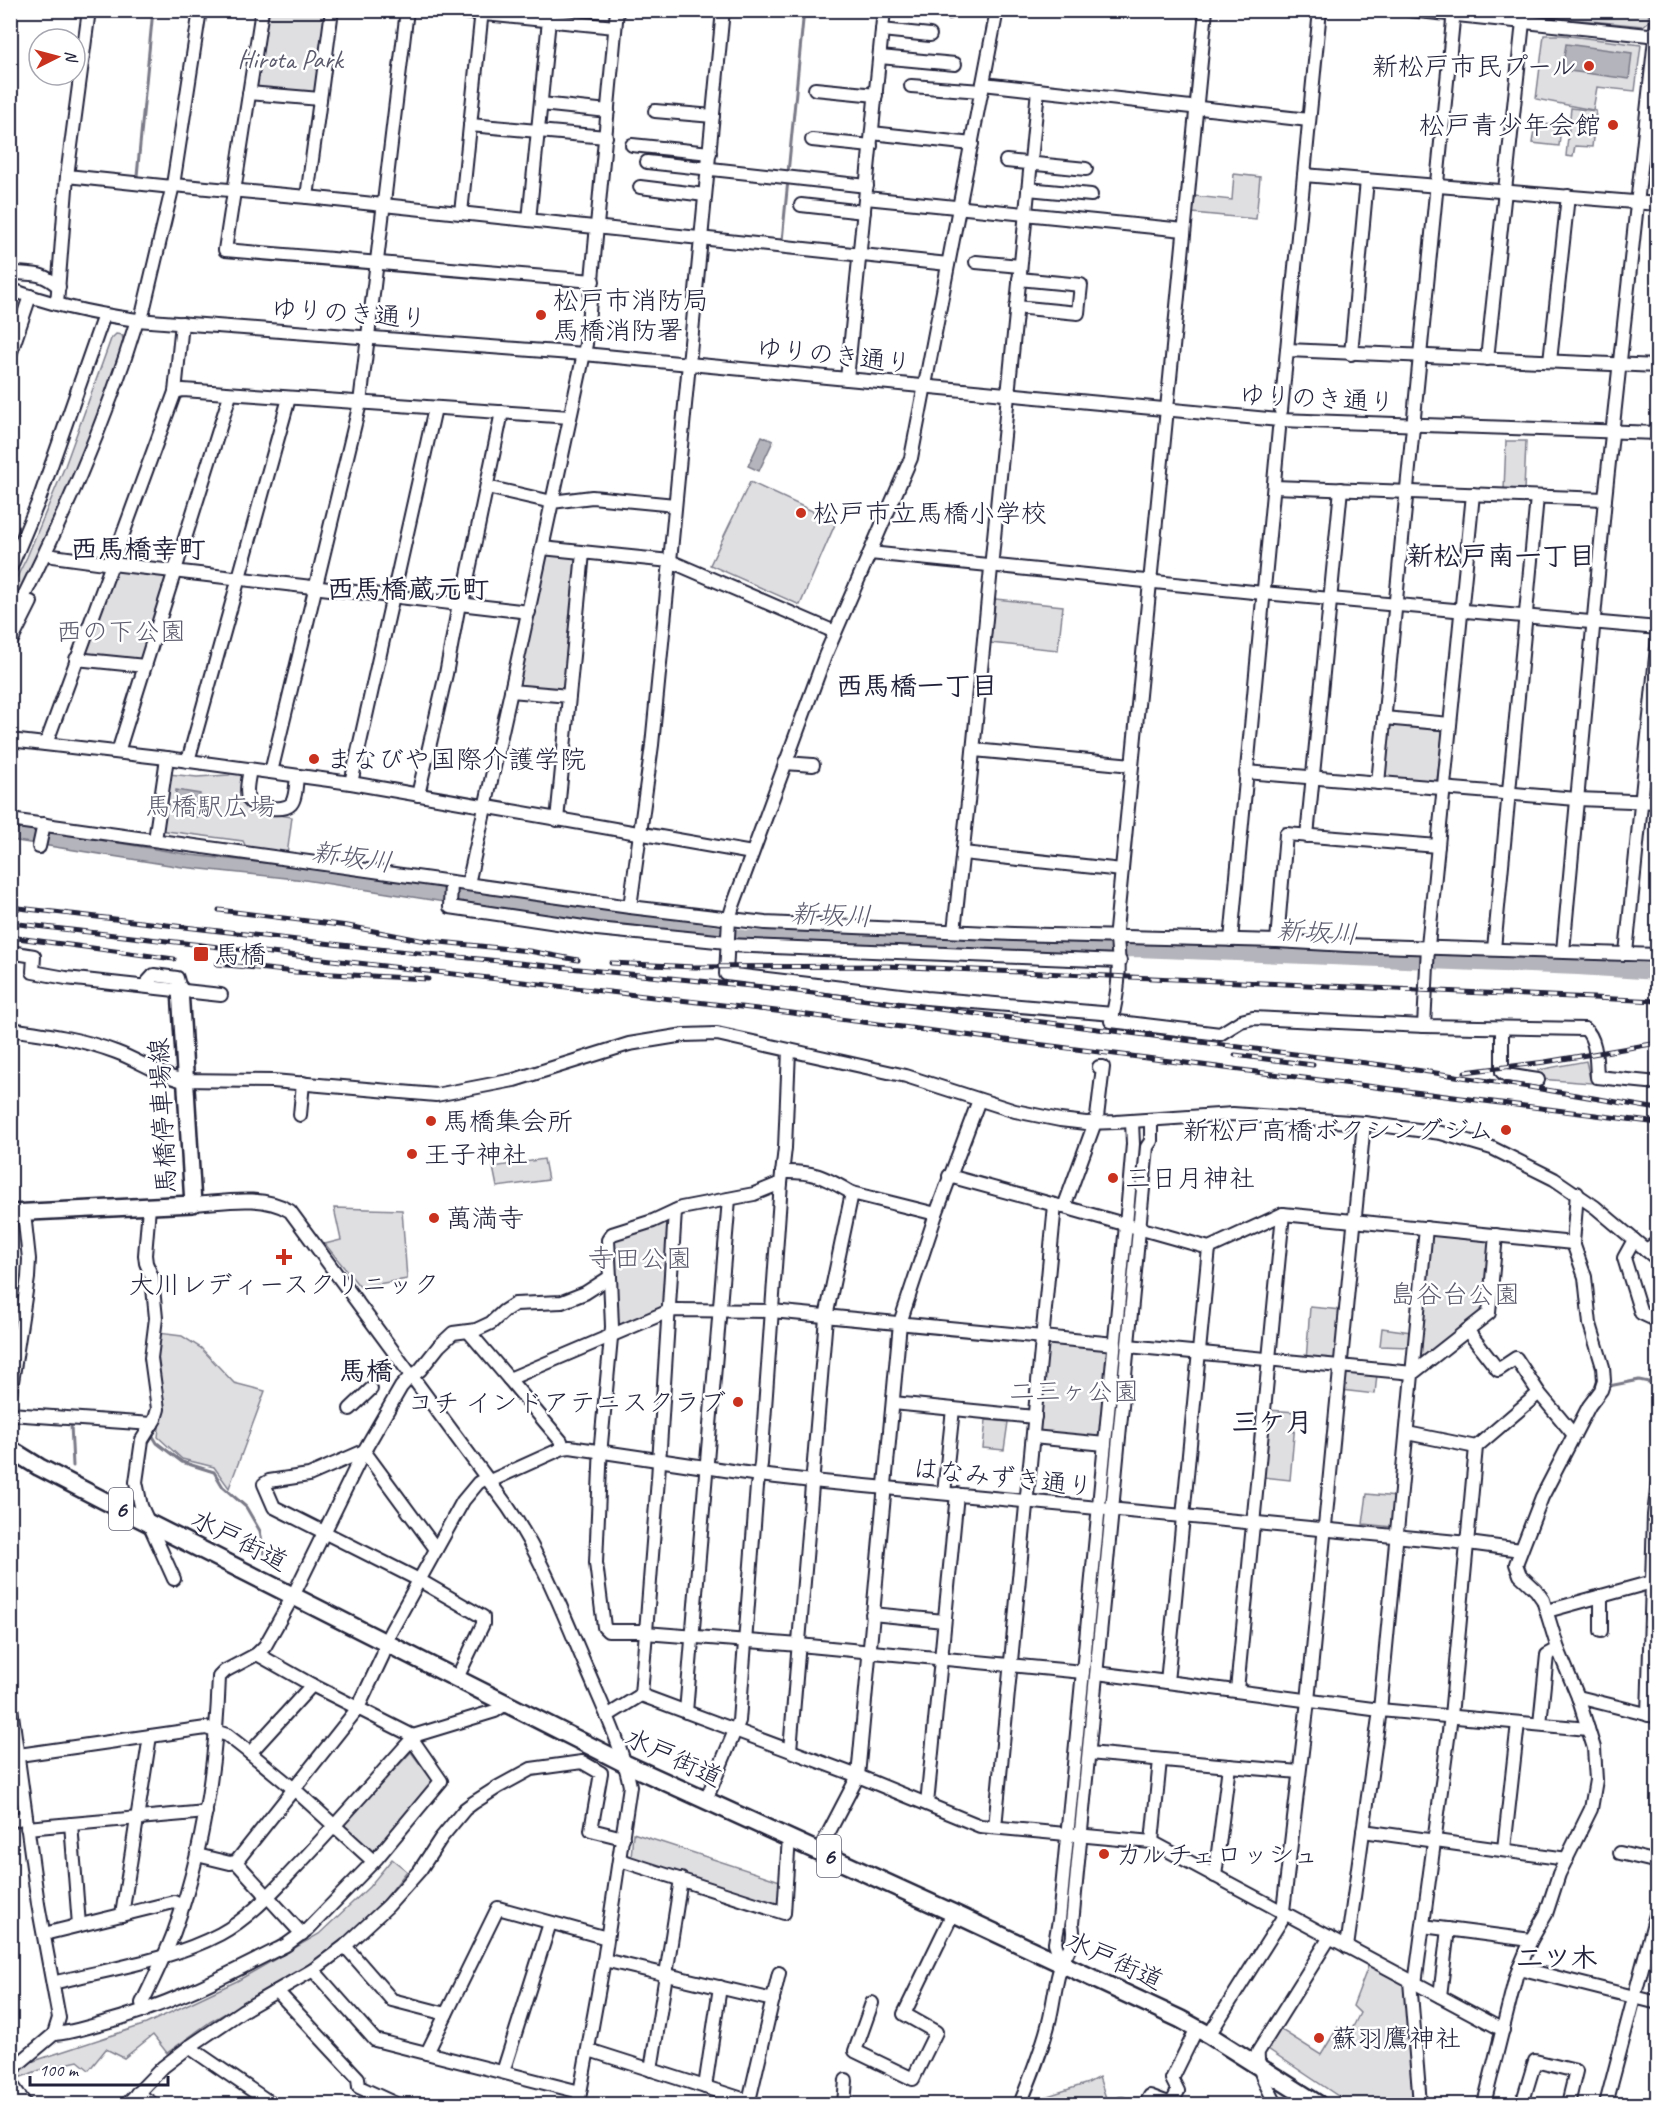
<svg xmlns="http://www.w3.org/2000/svg" width="1668" height="2115" font-family="Caveat,'Klee One',sans-serif">
  <rect width="100%" height="100%" fill="#fff"/>
  <filter id="ink" filterUnits="userSpaceOnUse"><feTurbulence type="fractalNoise" baseFrequency=".0167" numOctaves="2"/><feDisplacementMap in="SourceGraphic" scale="12" xChannelSelector="R" yChannelSelector="G"/><feConvolveMatrix kernelMatrix="1 2 1 2 8 2 1 2 1" color-interpolation-filters="sRGB"/></filter>
  <g filter="url(#ink)">
    <!-- green -->
    <g fill="#dfdfe2" stroke="#80808e" stroke-width="1.5">
      <polygon points="265,11 328,11 316,92 314,93 256,89"/>
      <polygon points="1485,11 1649,10 1649,11 1648,22 1643,26"/>
      <polygon points="1544,35 1562,35 1641,45 1635,91 1597,87 1593,110 1536,99"/>
      <polygon points="1571,108 1596,111 1592,147 1575,146 1573,157 1566,156"/>
      <polygon points="1535,123 1561,126 1559,146 1532,143"/>
      <polygon points="1234,174 1260,177 1256,219 1193,213 1195,196 1232,200"/>
      <polygon points="116,334 122,335 124,343 84,456 11,615 10,591 27,557 65,466 111,339"/>
      <polygon points="1506,441 1526,441 1524,491 1504,490"/>
      <polygon points="750,482 836,522 800,605 710,565"/>
      <polygon points="550,552 575,555 579,559 564,690 521,688 517,682 545,555"/>
      <polygon points="118,568 164,574 167,577 143,659 140,661 89,656 83,649 112,574"/>
      <polygon points="995,599 1063,606 1058,650 990,643"/>
      <polygon points="1392,723 1443,728 1437,780 1435,783 1387,779 1384,776 1388,725"/>
      <path d="M233 772 243 773C241 787 237 799 249 810L292 817 287 855 247 849 243 841 159 830 169 774 197 777 229 775Z"/>
      <polygon points="1586,1061 1591,1083 1539,1079 1538,1070"/>
      <polygon points="544,1159 548,1180 497,1187 493,1167"/>
      <polygon points="334,1208 402,1210 407,1279 360,1287 325,1244 341,1240"/>
      <polygon points="670,1219 665,1307 620,1328 615,1325 613,1237"/>
      <polygon points="1432,1232 1493,1238 1484,1313 1415,1366"/>
      <polygon points="1310,1307 1342,1310 1337,1364 1306,1361"/>
      <polygon points="1382,1328 1411,1332 1410,1347 1380,1346"/>
      <polygon points="158,1333 182,1336 201,1348 234,1383 265,1391 229,1488 214,1467 182,1459 158,1437 163,1394 155,1364"/>
      <polygon points="1047,1342 1111,1348 1100,1439 1037,1433"/>
      <polygon points="1342,1369 1377,1374 1375,1394 1341,1390"/>
      <polygon points="1268,1410 1296,1412 1290,1480 1262,1477"/>
      <polygon points="986,1420 1008,1422 1004,1450 983,1448"/>
      <polygon points="1367,1494 1396,1497 1393,1527 1363,1524"/>
      <polygon points="411,1752 435,1784 375,1856 343,1825"/>
      <polygon points="633,1833 783,1882 782,1901 776,1905 631,1859"/>
      <polygon points="392,1859 407,1871 374,1913 317,1961 210,2022 167,2053 153,2035 124,2058 106,2049 89,2070 78,2061 40,2070 21,2077 17,2072 31,2062 146,2024 237,1981 319,1934 369,1887"/>
      <polygon points="1369,1964 1404,1982 1406,1986 1416,2104 1350,2104 1268,2049 1280,2029 1321,2055 1338,2027 1350,2033 1360,2013 1353,2006"/>
      <polygon points="1099,2077 1108,2104 1033,2104 1035,2100 1088,2083"/>
    </g>
    <!-- water -->
    <g fill="#b4b4bc" stroke="#7a7a88" stroke-width="1.5">
      <polygon points="1566,44 1632,53 1629,79 1562,70"/>
      <polygon points="762,436 773,441 759,471 748,466"/>
      <polygon points="176,790 200,794 198,817 173,814"/>
      <polygon points="10,825 191,855 312,868 570,905 566,917 438,901 305,880 182,867 11,840"/>
    </g>
    <g fill="none" stroke-linecap="round" stroke-linejoin="round">
      <!-- stream -->
      <g stroke="#7a7a88" stroke-width="3">
        <polyline points="788,173 804,10"/>
        <polyline points="137,176 153,10"/>
        <polyline points="782,241 788,180"/>
        <polyline points="1609,1386 1639,1380 1658,1384"/>
        <polyline points="71,1424 73,1466"/>
        <polyline points="151,1433 157,1443 182,1462 214,1472 223,1487 246,1507 260,1531 264,1553"/>
      </g>
      <!-- river -->
      <polyline stroke="#b4b4bc" stroke-width="16" points="546,909 743,938 1110,950 1137,949 1578,967 1658,972"/>
      <defs>
        <g id="minor">
          <polyline points="262,10 225,250 593,281"/>
          <polyline points="443,10 615,27"/>
          <polyline points="930,10 949,12 949,10"/>
          <path d="M997 10 911 458 825 656 733 906 729 919 726 974 926 998 1113 1014 1111 1021 1220 1034 1241 1021 1253 1018 1424 1026 1585 1029C1597 1039 1596 1062 1597 1077L1658 1083"/>
          <polyline points="1409,10 1658,36"/>
          <polyline points="882,30 930,35"/>
          <polyline points="880,57 955,64"/>
          <polyline points="983,84 1309,120"/>
          <polyline points="911,86 982,91"/>
          <polyline points="815,89 876,95"/>
          <polyline points="249,93 320,99"/>
          <polyline points="541,104 608,111"/>
          <polyline points="655,111 713,116"/>
          <polyline points="470,125 606,137"/>
          <polyline points="872,133 972,144"/>
          <polyline points="812,140 871,146"/>
          <polyline points="632,145 710,153"/>
          <polyline points="1006,161 1086,169"/>
          <polyline points="647,162 867,186"/>
          <polyline points="1304,175 1658,204"/>
          <polyline points="67,176 172,187"/>
          <polyline points="173,185 307,197 948,264"/>
          <polyline points="640,187 705,195"/>
          <polyline points="1028,189 1091,195"/>
          <polyline points="307,197 332,10"/>
          <polyline points="866,198 1184,230"/>
          <polyline points="801,205 864,212"/>
          <polyline points="461,213 482,10"/>
          <polyline points="529,220 550,10"/>
          <polyline points="976,262 1020,266"/>
          <path d="M10 272C33 276 40 270 59 287"/>
          <path d="M10 289C51 305 94 314 137 320L584 354 1279 420 1658 433"/>
          <polyline points="57,304 67,176 89,10"/>
          <polyline points="1016,307 1078,313 1081,285 1019,279"/>
          <polyline points="141,320 173,185 200,10"/>
          <polyline points="1287,350 1658,366"/>
          <polyline points="1351,354 1367,180"/>
          <polyline points="10,355 30,296"/>
          <polyline points="1487,359 1523,22"/>
          <polyline points="1550,361 1568,196"/>
          <polyline points="847,379 884,10"/>
          <polyline points="175,392 182,323"/>
          <polyline points="1281,411 1320,10"/>
          <polyline points="487,487 552,502 586,344 617,10"/>
          <polyline points="1274,487 1605,499"/>
          <polyline points="542,548 670,561 723,10"/>
          <polyline points="870,553 1263,593 1658,628"/>
          <polyline points="10,569 39,500 104,315"/>
          <polyline points="462,604 502,412"/>
          <polyline points="529,612 112,564 175,392 183,390 570,417"/>
          <path d="M10 624C60 525 105 426 137 320"/>
          <polyline points="10,644 31,602"/>
          <polyline points="76,659 145,666"/>
          <polyline points="569,696 511,691 552,502 592,497 675,505"/>
          <polyline points="1384,718 1450,724"/>
          <polyline points="10,740 167,758 351,783 752,853"/>
          <polyline points="46,744 112,564 53,556"/>
          <polyline points="974,750 1132,765"/>
          <polyline points="118,752 230,395"/>
          <polyline points="188,761 289,398"/>
          <polyline points="785,763 813,765"/>
          <path d="M250 769C249 777 245 790 248 798 251 808 284 812 291 804 296 798 296 784 297 776"/>
          <polyline points="271,772 360,403 407,10"/>
          <polyline points="1246,772 1577,799 1658,802"/>
          <polyline points="351,783 435,408"/>
          <polyline points="1378,783 1454,10"/>
          <polyline points="418,795 446,674 459,604"/>
          <polyline points="10,820 630,907 765,923 1013,934 1277,941 1347,945 1658,955"/>
          <polyline points="557,820 583,553"/>
          <polyline points="1307,836 1341,489"/>
          <polyline points="155,840 167,758"/>
          <polyline points="39,847 44,824"/>
          <polyline points="963,853 1122,870"/>
          <polyline points="451,882 450,907 597,929 727,942"/>
          <polyline points="468,884 511,691"/>
          <polyline points="630,907 652,745 670,561 835,632"/>
          <polyline points="954,931 968,802 1038,90"/>
          <polyline points="1231,940 1279,429"/>
          <polyline points="1277,941 1286,834 1438,846"/>
          <polyline points="727,945 1120,961"/>
          <polyline points="1494,949 1537,497"/>
          <polyline points="1563,951 1605,499 1658,11"/>
          <polyline points="10,952 34,956 33,972 66,978 221,995"/>
          <polyline points="1626,953 1658,637"/>
          <polyline points="144,986 154,975 177,978 180,989"/>
          <path d="M1113 1014C1120 981 1120 963 1116 930L1206 10"/>
          <polyline points="1424,1026 1428,946 1473,494"/>
          <polyline points="1502,1028 1502,1072 1506,1075 1538,1080"/>
          <path d="M10 1029C46 1034 82 1039 116 1052 138 1060 157 1074 180 1080L273 1081 436 1095 514 1080 629 1044 684 1035 717 1034 906 1076 1015 1111 1060 1120 1086 1123 1116 1122 1233 1114 1364 1123 1441 1133 1492 1148 1554 1179 1595 1207 1658 1260"/>
          <polyline points="300,1115 303,1083"/>
          <path d="M782 1172C815 1171 824 1177 852 1193"/>
          <polyline points="949,1176 1055,1205"/>
          <path d="M193 1204C225 1202 262 1194 290 1211L508 1507C542 1557 563 1613 587 1669 603 1707 622 1745 630 1786L604 1960 578 2104"/>
          <polyline points="149,1207 145,1255 146,1263 152,1277 153,1288 156,1318 151,1358 158,1409 155,1419 142,1440 136,1482 141,1506 174,1579"/>
          <polyline points="1064,1207 1209,1248 1283,1214 1573,1243"/>
          <polyline points="1634,1240 1624,1258 1641,1313 1658,1321"/>
          <polyline points="1209,1248 1167,1682 1380,1710 1588,1729"/>
          <polyline points="1646,1250 1658,1242"/>
          <polyline points="610,1277 612,1327 601,1444 596,1563 604,1627 608,1631 645,1631"/>
          <polyline points="1467,1330 1498,1370 1516,1358 1539,1393"/>
          <polyline points="469,1332 509,1379"/>
          <polyline points="1128,1346 1413,1373 1489,1313 1496,1235"/>
          <polyline points="10,1395 28,1278 29,1259 24,1213"/>
          <polyline points="893,1403 1035,1417"/>
          <polyline points="350,1409 371,1389"/>
          <polyline points="10,1414 152,1424"/>
          <polyline points="1407,1433 1476,1447"/>
          <polyline points="1033,1437 1105,1444"/>
          <polyline points="563,1448 561,1441 509,1379 669,1311 676,1310 772,1311 1115,1344"/>
          <polyline points="944,1493 953,1409"/>
          <polyline points="436,1549 364,1451 309,1475 269,1481 264,1484 274,1507 419,1580 483,1617 483,1624 457,1678"/>
          <polyline points="1547,1611 1652,1582"/>
          <polyline points="872,1614 944,1621"/>
          <polyline points="1601,1631 1601,1596"/>
          <polyline points="645,1633 799,1645 1083,1672"/>
          <polyline points="257,1654 312,1685"/>
          <polyline points="1097,1673 1167,1682"/>
          <polyline points="1237,1690 1283,1214"/>
          <polyline points="641,1695 858,1776 980,1826 1152,1842 1503,2030"/>
          <polyline points="1578,1697 1658,1717"/>
          <polyline points="10,1700 38,1904 59,2018 54,2034 10,2071"/>
          <polyline points="686,1712 729,1199"/>
          <polyline points="1648,1715 1654,1515 1658,1482"/>
          <polyline points="607,1716 641,1695 658,1479 675,1211"/>
          <polyline points="1540,1724 1547,1655 1558,1649"/>
          <polyline points="790,1750 826,1317 852,1193 936,1214"/>
          <polyline points="1089,1753 1229,1766"/>
          <polyline points="12,1756 206,1728 227,1735 250,1753"/>
          <polyline points="706,1800 739,1721 757,1486 761,1464 781,1183"/>
          <polyline points="927,1804 957,1494"/>
          <polyline points="10,1821 26,1817"/>
          <polyline points="71,1824 79,1925"/>
          <polyline points="995,1827 1055,1205 1064,1207 1097,1117 1103,1067 1099,1067"/>
          <polyline points="27,1828 206,1812"/>
          <polyline points="1363,1831 1567,1859"/>
          <polyline points="1152,1842 1160,1760"/>
          <polyline points="1504,1849 1518,1723"/>
          <polyline points="819,1851 858,1776 900,1323 936,1214 979,1100"/>
          <polyline points="1620,1853 1658,1862"/>
          <polyline points="197,1855 230,1863 236,1862 358,1708 383,1655 385,1643 391,1631 463,1501 478,1483 486,1478 490,1481 563,1448 570,1447 759,1475 812,1481 1468,1543 1521,1550"/>
          <polyline points="372,1860 294,1789 250,1753 312,1685 413,1736"/>
          <polyline points="620,1860 784,1913 789,1837"/>
          <polyline points="236,1862 302,1934"/>
          <polyline points="1215,1876 1229,1766 1299,1772"/>
          <polyline points="122,1915 150,1736"/>
          <polyline points="1423,1926 1531,1940"/>
          <polyline points="44,1934 174,1902 182,1906"/>
          <polyline points="345,1946 392,2000 446,2014"/>
          <polyline points="1347,1947 1380,1710 1426,1228"/>
          <polyline points="604,1960 773,2000"/>
          <polyline points="1062,1963 1055,1943 1059,1920 1126,1225 1133,1144 1132,1122"/>
          <polyline points="1519,1968 1658,2003"/>
          <polyline points="313,1970 375,2040 580,2092"/>
          <polyline points="1410,1981 1420,2104"/>
          <path d="M53 1983C108 1969 169 1961 220 1934 250 1918 274 1890 298 1865 337 1824 374 1781 412 1739L413 1736 495 1711 507 1703"/>
          <polyline points="1415,1984 1451,1716 1476,1447 1539,1393 1574,1435"/>
          <polyline points="277,1991 358,2078 359,2087 396,2104"/>
          <polyline points="1440,1996 1448,1929"/>
          <polyline points="872,2003 855,2051 913,2079 936,2032 904,2014 953,1913"/>
          <path d="M144 2011 142 2003C153 1980 165 1956 174 1932 204 1850 216 1764 219 1677L225 1671 257 1654 265 1646 293 1596 364 1451 401 1387 408 1379 420 1370 439 1346 453 1333 476 1330 491 1323 504 1311 515 1304 562 1302 585 1293 610 1277 608 1240 612 1234 653 1221 681 1208 754 1194 781 1183 785 1148 789 1050"/>
          <path d="M54 2034C70 2033 84 2028 99 2024 166 2007 225 1976 286 1945L308 1929 377 1858 441 1781 412 1739"/>
          <polyline points="1209,2035 1282,1919 1308,1701 1364,1123"/>
          <polyline points="189,2047 272,2104"/>
          <polyline points="589,2050 749,2101 779,1973"/>
          <polyline points="427,2053 498,1908 607,1938"/>
          <polyline points="651,2070 681,1879"/>
          <polyline points="503,2072 550,1923"/>
          <polyline points="10,2082 25,2104"/>
          <polyline points="705,2087 720,1987"/>
          <polyline points="137,2093 153,2104"/>
          <polyline points="127,2104 163,2067 189,2047 242,2011 313,1970 345,1946 388,1906 420,1870 441,1838 465,1809 473,1803 498,1787 531,1769 582,1762 601,1773 591,1830 623,1838"/>
          <polyline points="844,2104 846,2080"/>
          <path d="M1020 2104C1031 2077 1042 2050 1049 2022 1054 2003 1055 1981 1062 1963 1068 1950 1076 1940 1072 1924L1147 1147 1151 1141V1120"/>
          <polyline points="1121,2104 1122,2104"/>
          <polyline points="1146,2104 1150,2096 1171,2104"/>
          <polyline points="1171,2104 1178,2091 1172,2079 1197,2028"/>
          <path d="M1276 2104C1269 2090 1256 2069 1258 2052L1330 1937"/>
          <polyline points="1484,2104 1516,1976 1531,1940 1546,1914 1559,1874 1591,1809 1596,1780 1594,1748 1578,1697 1558,1649 1543,1600 1536,1590 1520,1575 1516,1564 1542,1497 1589,1406 1601,1390 1604,1381 1603,1367 1590,1324 1585,1277 1573,1243 1577,1193"/>
          <polyline points="1522,2104 1535,2061 1576,2071 1568,2104"/>
          <polyline points="1606,2104 1658,1907"/>
        </g>
        <polyline id="major" points="10,1213 193,1204 180,989"/>
        <polyline id="highway" points="10,1449 39,1467 103,1500 626,1764 953,1913 1180,2019 1209,2035 1318,2104"/>
      </defs>
      <!-- minor casing -->
      <use href="#minor" stroke="#22223b" stroke-width="16"/>
      <!-- major casing -->
      <use href="#major" stroke="#22223b" stroke-width="20"/>
      <!-- highway casing -->
      <use href="#highway" stroke="#22223b" stroke-width="21"/>
      <!-- minor -->
      <use href="#minor" stroke="#fff" stroke-width="12"/>
      <!-- major -->
      <use href="#major" stroke="#fff" stroke-width="15"/>
      <!-- highway -->
      <use href="#highway" stroke="#fff" stroke-width="16"/>
      <defs>
        <g id="rail">
          <polyline points="10,907 368,948 781,989 1382,1065 1529,1087 1658,1109"/>
          <polyline points="219,910 348,926 420,940 529,951 578,960"/>
          <polyline points="10,923 776,1011 1658,1123"/>
          <polyline points="10,937 174,959"/>
          <polyline points="611,963 694,967 887,966 1658,1001"/>
          <polyline points="217,964 295,972 428,979"/>
          <polyline points="1235,1055 1313,1065"/>
          <polyline points="1465,1072 1545,1062 1658,1043"/>
        </g>
      </defs>
      <!-- rail casing -->
      <use href="#rail" stroke="#22223b" stroke-width="5"/>
      <!-- rail -->
      <use href="#rail" stroke="#fff" stroke-width="3" stroke-dasharray="9" stroke-linecap="butt"/>
    </g>
  </g>
  <!-- markers -->
  <g fill="#c8321e" stroke="#fff" stroke-width="2">
    <circle cx="1589" cy="66" r="6"/>
    <circle cx="1613" cy="125" r="6"/>
    <circle cx="541" cy="315" r="6"/>
    <circle cx="801" cy="513" r="6"/>
    <circle cx="314" cy="759" r="6"/>
    <rect x="193" y="946" width="16" height="16" rx="3"/>
    <circle cx="431" cy="1121" r="6"/>
    <circle cx="1506" cy="1130" r="6"/>
    <circle cx="412" cy="1154" r="6"/>
    <circle cx="1113" cy="1178" r="6"/>
    <circle cx="434" cy="1218" r="6"/>
    <path d="M281 1248h6v6h6v6h-6v6h-6v-6h-6v-6h6z"/>
    <circle cx="738" cy="1402" r="6"/>
    <circle cx="1104" cy="1854" r="6"/>
    <circle cx="1319" cy="2038" r="6"/>
  </g>
  <g text-anchor="middle" stroke-width="5" stroke-linejoin="round" paint-order="stroke">
    <!-- shield labels -->
    <g fill="#fff" stroke="#646476" stroke-width="1.5">
      <rect x="109" y="1488" width="24" height="42" rx="4.5"/>
      <rect x="817" y="1835" width="24" height="42" rx="4.5"/>
    </g>
    <g font-size="24" font-weight="bold" fill="#22223b">
      <text x="121" y="1517">6</text>
      <text x="829" y="1864">6</text>
    </g>
    <!-- park labels -->
    <g font-size="26" fill="#5b5b6d" stroke="#fff">
      <text x="290" y="68">Hirota Park</text>
      <text x="121" y="640">西の下公園</text>
      <text x="210" y="815">馬橋駅広場</text>
      <text x="640" y="1267">寺田公園</text>
      <text x="1455" y="1303">島谷台公園</text>
      <text x="1074" y="1400">二三ヶ公園</text>
    </g>
    <!-- poi labels -->
    <g font-size="26" fill="#22223b" stroke="#fff" text-anchor="start">
      <text x="1577" y="75" text-anchor="end">新松戸市民プール</text>
      <text x="1601" y="134" text-anchor="end">松戸青少年会館</text>
      <text x="553" y="309">松戸市消防局<tspan x="553" dy="30">馬橋消防署</tspan></text>
      <text x="813" y="522">松戸市立馬橋小学校</text>
      <text x="326" y="768">まなびや国際介護学院</text>
      <text x="214" y="963">馬橋</text>
      <text x="443" y="1130">馬橋集会所</text>
      <text x="1494" y="1139" text-anchor="end">新松戸高橋ボクシングジム</text>
      <text x="424" y="1163">王子神社</text>
      <text x="1125" y="1187">三日月神社</text>
      <text x="446" y="1227">萬満寺</text>
      <text x="284" y="1293" text-anchor="middle">大川レディースクリニック</text>
      <text x="726" y="1411" text-anchor="end">コチ インドアテニスクラブ</text>
      <text x="1116" y="1863">カルチェロッシュ</text>
      <text x="1331" y="2047">蘇羽鷹神社</text>
    </g>
    <!-- street labels -->
    <g font-size="26" fill="#22223b" stroke="#fff">
      <text transform="translate(349 313) rotate(4)" y="9">ゆりのき通り</text>
      <text transform="translate(834 355) rotate(6)" y="9">ゆりのき通り</text>
      <text transform="translate(1317 398) rotate(3)" y="9">ゆりのき通り</text>
      <text transform="translate(162 1116) rotate(-93)" y="9">馬橋停車場線</text>
      <text transform="translate(1003 1477) rotate(6)" y="9">はなみずき通り</text>
      <text transform="translate(240 1540) rotate(27)" y="9">水戸街道</text>
      <text transform="translate(674 1757) rotate(25)" y="9">水戸街道</text>
      <text transform="translate(1115 1960) rotate(25)" y="9">水戸街道</text>
    </g>
    <!-- neighbourhood labels -->
    <g font-size="27" font-weight="bold" fill="#22223b" stroke="#fff">
      <text x="138" y="558">西馬橋幸町</text>
      <text x="1501" y="565">新松戸南一丁目</text>
      <text x="408" y="598">西馬橋蔵元町</text>
      <text x="917" y="695">西馬橋一丁目</text>
      <text x="366" y="1380">馬橋</text>
      <text x="1272" y="1431">三ケ月</text>
      <text x="1557" y="1967">二ツ木</text>
    </g>
    <!-- water labels -->
    <g font-size="27" font-style="italic" fill="#5c5c6f" stroke="#fff">
      <text transform="translate(352 857) rotate(8)" y="9">新坂川</text>
      <text transform="translate(831 915) rotate(2)" y="9">新坂川</text>
      <text transform="translate(1317 932) rotate(3)" y="9">新坂川</text>
    </g>
  </g>
  <!-- margin -->
  <rect width="1668" height="2115" fill="none" stroke="#fff" stroke-width="36"/>
  <rect x="18" y="18" width="1632" height="2079" fill="none" stroke="#22223b" stroke-width="2" filter="url(#ink)"/>
  <!-- north arrow -->
  <g transform="translate(57 57) rotate(84)"><circle r="28" fill="#ffffff" stroke="#a7a7b1" stroke-width="1.5"/>
  <path d="M0-4.5L10 22L0 15L-10 22Z" fill="#c8321e"/>
  <text y="-9" font-size="16" font-weight="bold" text-anchor="middle" fill="#22223b">N</text>
  </g>
  <!-- scale -->
  <path d="M30 2076v9h138v-9" fill="none" stroke="#22223b" stroke-width="3"/>
  <text x="39" y="2076" font-size="18" fill="#22223b" stroke="#ffffff" stroke-width="4.5" paint-order="stroke">100 m</text>
</svg>
